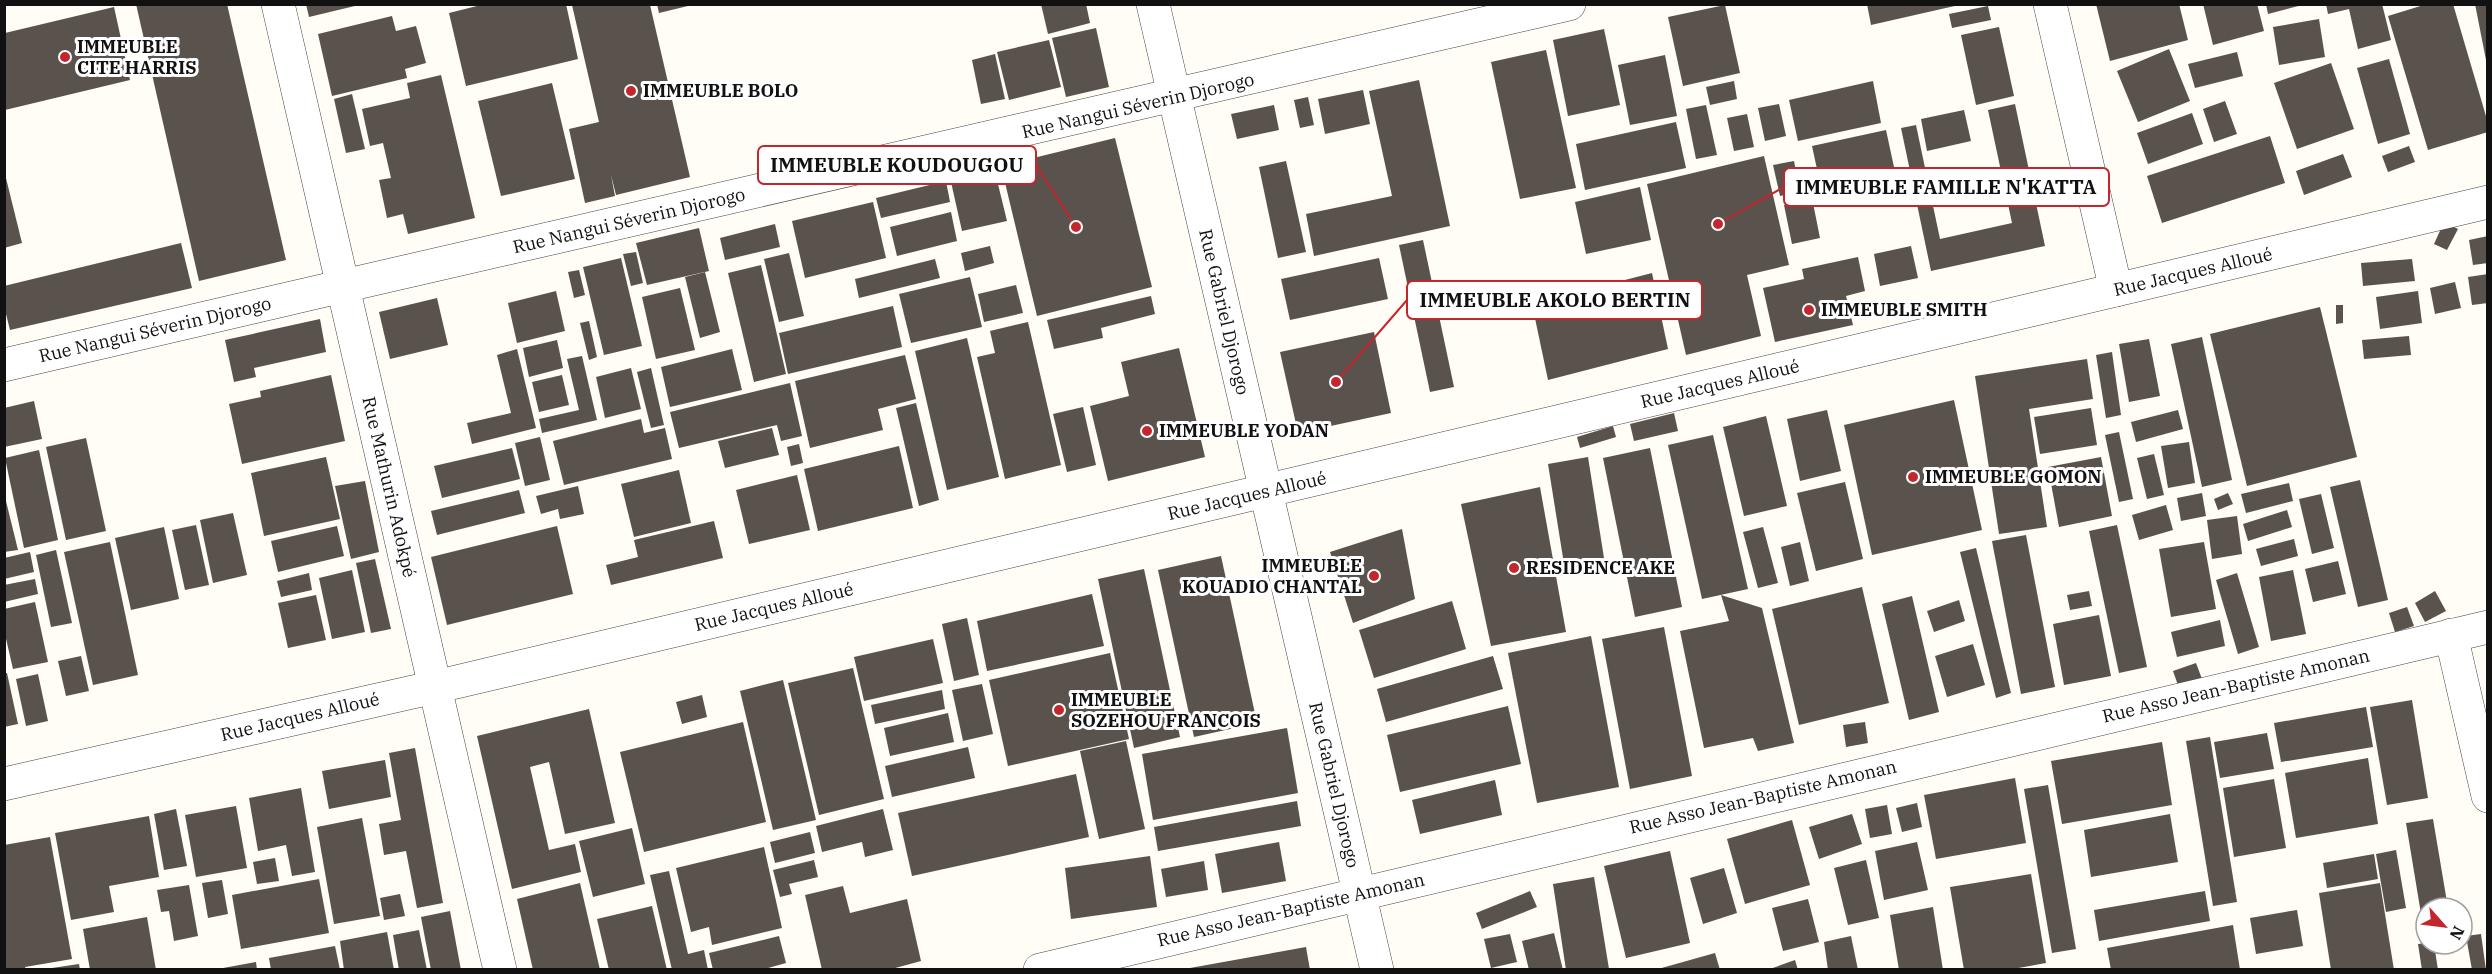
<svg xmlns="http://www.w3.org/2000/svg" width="2492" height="974" font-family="'IBM Plex Serif',serif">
  <rect width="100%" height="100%" fill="#fffdf5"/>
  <!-- building -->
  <g fill="#5a524d">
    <polygon points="136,4 227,4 286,260 199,281"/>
    <polygon points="306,4 359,4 359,5 309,17"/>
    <polygon points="485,4 566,4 578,59 466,86 449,13"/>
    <polygon points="657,4 692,4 692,5 659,13"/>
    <polygon points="1041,4 1086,4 1090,23 1048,34"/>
    <polygon points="1867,4 1959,4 1959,5 1871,25"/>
    <polygon points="2096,4 2179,4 2188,40 2110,61"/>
    <polygon points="2203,4 2257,4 2264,31 2213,45"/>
    <polygon points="2266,4 2302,4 2302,5 2268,14"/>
    <polygon points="2326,4 2382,4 2391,40 2358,49 2349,9 2328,14"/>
    <polygon points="2427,4 2453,4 2488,123 2488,132 2428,150 2388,16"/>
    <polygon points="2475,4 2488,4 2488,60 2486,60"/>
    <polygon points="572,5 650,5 690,177 616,195 611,175 615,196 585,203 569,129 599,122"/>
    <polygon points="1725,5 1740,73 1683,86 1668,17"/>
    <polygon points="1988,6 1991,20 1952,28 1949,14"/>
    <polygon points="114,7 130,80 5,110 5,33"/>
    <polygon points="392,16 396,31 416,26 426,63 405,69 407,78 332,96 318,34"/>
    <polygon points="2319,19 2325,57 2279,65 2273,27"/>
    <polygon points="1999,27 2014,96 1976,105 1961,35"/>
    <polygon points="1096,28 1109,87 1066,97 1052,38"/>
    <polygon points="1604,29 1620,105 1568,116 1553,40"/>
    <polygon points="1049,40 1061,87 1009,100 997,52"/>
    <polygon points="2169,49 2190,101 2138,122 2117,71"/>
    <polygon points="1546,50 1576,188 1520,199 1491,62"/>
    <polygon points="2237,52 2243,76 2195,88 2188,64"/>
    <polygon points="995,54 1005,99 981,104 972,60"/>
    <polygon points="1665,55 1677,116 1630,125 1618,65"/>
    <polygon points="2389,59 2410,134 2378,144 2357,68"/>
    <polygon points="2331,63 2354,129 2297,149 2274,83"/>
    <polygon points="441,75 475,218 408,234 403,214 387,218 379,180 391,178 383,143 370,146 362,109 410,98 407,83"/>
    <polygon points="1419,80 1450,226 1314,256 1306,214 1392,196 1369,91"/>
    <polygon points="1734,81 1737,99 1710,105 1706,87"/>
    <polygon points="1873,81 1881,123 1798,141 1789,100"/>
    <polygon points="552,83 575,179 501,196 478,101"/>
    <polygon points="1363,90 1370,124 1325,134 1318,99"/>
    <polygon points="352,94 365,149 346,153 334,99"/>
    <polygon points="1308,97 1314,125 1300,128 1294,100"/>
    <polygon points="2225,101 2237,134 2214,142 2203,109"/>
    <polygon points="1779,104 1786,136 1765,141 1758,108"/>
    <polygon points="2015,104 2045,246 1931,271 1901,128 1916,125 1940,239 2012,223 1988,110"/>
    <polygon points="1274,105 1279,130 1237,139 1231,114"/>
    <polygon points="1706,105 1717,155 1696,159 1686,109"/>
    <polygon points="1964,110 1971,141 1927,151 1921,119"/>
    <polygon points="2192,113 2203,144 2148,164 2137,133"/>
    <polygon points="1747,114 1754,147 1734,151 1727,118"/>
    <polygon points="1676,122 1686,168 1585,190 1576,144"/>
    <polygon points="1886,130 1894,167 1820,183 1812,146"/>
    <polygon points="2270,136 2285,183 2162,223 2147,176"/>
    <polygon points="1115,138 1152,287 1037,316 1001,166"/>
    <polygon points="2409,146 2415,162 2388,172 2382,156"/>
    <polygon points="2343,154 2352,177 2304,195 2296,171"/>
    <polygon points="1764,156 1789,265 1747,275 1761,336 1686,355 1647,184"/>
    <polygon points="1286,161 1306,252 1278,258 1259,167"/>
    <polygon points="1794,161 1800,192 1780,196 1773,165"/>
    <polygon points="4,170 22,243 4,248"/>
    <polygon points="995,172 1007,221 962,231 951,182"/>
    <polygon points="946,181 950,202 881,218 876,198"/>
    <polygon points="1640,187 1651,240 1586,254 1575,202"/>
    <polygon points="1812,198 1820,238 1792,244 1784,205"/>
    <polygon points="873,202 886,258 805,278 792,221"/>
    <polygon points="951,212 957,241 897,256 890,227"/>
    <polygon points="2444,222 2458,229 2447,250 2434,244"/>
    <polygon points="775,224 780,247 725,260 720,238"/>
    <polygon points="699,228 709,271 647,285 636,243"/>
    <polygon points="2488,236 2488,263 2473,265 2469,240"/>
    <polygon points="1423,240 1454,387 1430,392 1399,245"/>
    <polygon points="181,243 192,288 10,330 4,306 4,286"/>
    <polygon points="990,246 994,263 965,271 961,253"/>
    <polygon points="1911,246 1918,278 1880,286 1874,254"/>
    <polygon points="636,252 643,283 631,286 623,254"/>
    <polygon points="789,253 804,316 779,322 764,259"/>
    <polygon points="1858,257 1865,291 1846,296 1853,325 1775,342 1763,288 1804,279 1802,269"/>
    <polygon points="621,258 642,346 604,355 583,267"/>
    <polygon points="1379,258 1388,299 1290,320 1281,279"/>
    <polygon points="935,259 940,278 859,298 855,279"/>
    <polygon points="2412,259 2415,281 2363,286 2361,263"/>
    <polygon points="761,265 786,374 754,382 728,273"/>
    <polygon points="579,270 585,295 574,298 568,272"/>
    <polygon points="705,272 720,332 700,338 685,277"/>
    <polygon points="1652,273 1668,349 1548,380 1532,304"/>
    <polygon points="2488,274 2488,303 2472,305 2468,277"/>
    <polygon points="970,277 982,327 911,343 899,294"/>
    <polygon points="2455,282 2461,308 2435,314 2430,288"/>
    <polygon points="1016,285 1023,313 984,322 978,294"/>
    <polygon points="680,288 695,350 656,359 642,297"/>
    <polygon points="556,291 565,331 517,343 508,303"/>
    <polygon points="2418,291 2422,323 2380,329 2376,297"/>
    <polygon points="1151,296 1155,314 1101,328 1103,338 1054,349 1047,320"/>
    <polygon points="437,298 448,345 390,359 379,312"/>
    <polygon points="2336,305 2343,305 2343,323 2336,324"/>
    <polygon points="893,306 902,347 788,374 779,333"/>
    <polygon points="2320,307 2357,457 2247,486 2210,334"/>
    <polygon points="320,319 326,352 254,368 256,377 234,382 225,340"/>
    <polygon points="589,321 597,357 589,360 580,323"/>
    <polygon points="1028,322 1061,465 1005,479 977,357 995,353 990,331"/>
    <polygon points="1374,332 1391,413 1298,433 1280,352"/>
    <polygon points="2409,336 2411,355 2364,359 2362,340"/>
    <polygon points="2202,337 2232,480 2202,487 2171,344"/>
    <polygon points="967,338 999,477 947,490 915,351"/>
    <polygon points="2149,339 2160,396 2129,402 2119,344"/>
    <polygon points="557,340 563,368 529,377 523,348"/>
    <polygon points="1179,348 1205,457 1108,481 1090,406 1129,396 1121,362"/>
    <polygon points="517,349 536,428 472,444 467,423 511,413 497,355"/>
    <polygon points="732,349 742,390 670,407 661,367"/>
    <polygon points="2112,352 2121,415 2106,418 2096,355"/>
    <polygon points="905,355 916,399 878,409 883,430 810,448 795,381"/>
    <polygon points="582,356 597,420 542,433 539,419 579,410 567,359"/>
    <polygon points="2087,359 2093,399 2029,409 2047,527 1999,534 1975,376"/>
    <polygon points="631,368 641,409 605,418 596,377"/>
    <polygon points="651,368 664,425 651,428 637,372"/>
    <polygon points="331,375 345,441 242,464 229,404 261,397 260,391"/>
    <polygon points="562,375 569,405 539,412 532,382"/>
    <polygon points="790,383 802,436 781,441 777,425 679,448 670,412"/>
    <polygon points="1954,400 1982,530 1872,555 1844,425"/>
    <polygon points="34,401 42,439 4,447 4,408"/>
    <polygon points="916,403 939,500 919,506 896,408"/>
    <polygon points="1083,407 1096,465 1067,472 1053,414"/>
    <polygon points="2091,408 2097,445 2040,454 2034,417"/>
    <polygon points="1827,410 1841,471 1800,481 1787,419"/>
    <polygon points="2178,410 2183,429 2136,442 2131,422"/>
    <polygon points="1674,413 1678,431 1634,441 1630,424"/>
    <polygon points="1766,416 1787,506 1744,516 1723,427"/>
    <polygon points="641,419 644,433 665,428 672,459 564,485 553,441"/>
    <polygon points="1613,426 1616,437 1580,448 1577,437"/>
    <polygon points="772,428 779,455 725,468 718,441"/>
    <polygon points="2119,432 2133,499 2119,502 2105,435"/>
    <polygon points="1713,435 1748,589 1702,599 1668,445"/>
    <polygon points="540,437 550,480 525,486 515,443"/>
    <polygon points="86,438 106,531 66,540 46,447"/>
    <polygon points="2189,442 2195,483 2168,488 2161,446"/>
    <polygon points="799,444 803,463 791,466 787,447"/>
    <polygon points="899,446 913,508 818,531 804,469"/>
    <polygon points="512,448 520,479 442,498 434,466"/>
    <polygon points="1650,448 1682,607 1635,617 1603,458"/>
    <polygon points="39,450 58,540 24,548 5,458"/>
    <polygon points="2154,454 2164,495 2147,499 2137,458"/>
    <polygon points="326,457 340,519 264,536 251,473"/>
    <polygon points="1588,457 1604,558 1564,564 1548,464"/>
    <polygon points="2101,457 2112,516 2059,527 2048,467"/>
    <polygon points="679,470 691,523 634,537 621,484"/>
    <polygon points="797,475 810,530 749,544 736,490"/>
    <polygon points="2360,480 2388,600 2358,607 2330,487"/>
    <polygon points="365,481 379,552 351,559 335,486"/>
    <polygon points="1845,482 1863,559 1816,571 1797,493"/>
    <polygon points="2289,483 2293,501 2246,513 2241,494"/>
    <polygon points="578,486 584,514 560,519 558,509 541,514 536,496"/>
    <polygon points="1540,487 1566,632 1491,646 1461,504"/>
    <polygon points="519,490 525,513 437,535 431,511"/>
    <polygon points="4,493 18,550 4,552"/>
    <polygon points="2202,493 2206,516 2181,521 2177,498"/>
    <polygon points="2228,493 2233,504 2218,510 2214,499"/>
    <polygon points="2321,494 2334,548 2312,554 2299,499"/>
    <polygon points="2166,505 2173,530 2139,540 2132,515"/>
    <polygon points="2287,510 2292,527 2248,541 2243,524"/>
    <polygon points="233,513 247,575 213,583 200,520"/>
    <polygon points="2237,516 2242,554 2212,559 2207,520"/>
    <polygon points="714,521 723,558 611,585 606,565 638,557 634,540"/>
    <polygon points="196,525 209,585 185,590 172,530"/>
    <polygon points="2117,525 2147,667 2119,673 2089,531"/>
    <polygon points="337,526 344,556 278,572 271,541"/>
    <polygon points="557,526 573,594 447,625 431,557"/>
    <polygon points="164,527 179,599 131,610 115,538"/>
    <polygon points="1763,527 1778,583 1758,588 1743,532"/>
    <polygon points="1402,529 1415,599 1353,623 1330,552"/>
    <polygon points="2026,535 2055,687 2021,694 1992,541"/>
    <polygon points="2294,539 2298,556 2261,566 2256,549"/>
    <polygon points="110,542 138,675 93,685 64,552"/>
    <polygon points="1800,542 1809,581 1790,586 1781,547"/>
    <polygon points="2204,542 2216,609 2171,617 2159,549"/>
    <polygon points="1976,548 2011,693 1996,698 1960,552"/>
    <polygon points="56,550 72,623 51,627 36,555"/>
    <polygon points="30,552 34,572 4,579 4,558"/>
    <polygon points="1221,556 1257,723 1194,737 1158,570"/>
    <polygon points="375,559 391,629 371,633 356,563"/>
    <polygon points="2338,561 2346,594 2313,602 2305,569"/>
    <polygon points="1144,569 1180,737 1134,748 1098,579"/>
    <polygon points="352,570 365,632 332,639 319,578"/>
    <polygon points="2293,570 2306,634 2271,641 2259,577"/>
    <polygon points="309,573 312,590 281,597 277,581"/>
    <polygon points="2237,573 2259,647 2238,654 2216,580"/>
    <polygon points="35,579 38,594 4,602 4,585"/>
    <polygon points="1862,587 1889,703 1799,725 1772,609"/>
    <polygon points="2089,591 2092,606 2070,610 2067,595"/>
    <polygon points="2435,591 2446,611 2425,622 2415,603"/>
    <polygon points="1092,594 1104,646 987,671 977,621"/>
    <polygon points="316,595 326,640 288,648 278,603"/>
    <polygon points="1721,595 1762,608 1794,743 1758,751 1753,738 1704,748 1680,631 1729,621"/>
    <polygon points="1912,596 1939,712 1909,720 1882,604"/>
    <polygon points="1959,600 1965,621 1934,632 1927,611"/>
    <polygon points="1452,601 1466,649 1374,678 1359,630"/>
    <polygon points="35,602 48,662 13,669 4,630 4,609"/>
    <polygon points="2407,607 2414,626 2395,632 2389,613"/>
    <polygon points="2099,615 2111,676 2064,685 2053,624"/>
    <polygon points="967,618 979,675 954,681 942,624"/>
    <polygon points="2220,620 2225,646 2177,657 2171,632"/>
    <polygon points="1664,627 1692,776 1630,789 1602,639"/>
    <polygon points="1591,636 1619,787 1537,803 1508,653"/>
    <polygon points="933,639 943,683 864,701 854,657"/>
    <polygon points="1973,644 1985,685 1947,697 1935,656"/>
    <polygon points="1110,653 1129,739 1008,766 989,680"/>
    <polygon points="81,656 89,691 66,696 58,661"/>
    <polygon points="1493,656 1503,689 1386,722 1377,689"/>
    <polygon points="2196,663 2202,679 2179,688 2173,671"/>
    <polygon points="853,668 884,799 819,815 788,683"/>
    <polygon points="4,673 7,673 18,724 4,727"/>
    <polygon points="38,674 48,721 26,726 16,679"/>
    <polygon points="783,680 816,820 773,830 740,691"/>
    <polygon points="982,684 993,734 963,741 952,690"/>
    <polygon points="942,690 945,709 875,724 871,705"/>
    <polygon points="702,695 707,717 682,724 676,702"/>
    <polygon points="2412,700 2428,798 2387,805 2370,707"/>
    <polygon points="1508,706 1521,764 1400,792 1387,735"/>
    <polygon points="2366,707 2373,747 2281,762 2274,723"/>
    <polygon points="589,709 615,823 565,834 549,762 530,767 549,850 575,844 581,872 512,889 477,736"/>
    <polygon points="948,713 954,742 890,756 884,728"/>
    <polygon points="743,722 766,822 644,852 620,752"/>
    <polygon points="1865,722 1868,743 1846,747 1843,725"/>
    <polygon points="1287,728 1298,793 1153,820 1142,754"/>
    <polygon points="2267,733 2274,769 2220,778 2214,742"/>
    <polygon points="2210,737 2237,902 2213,906 2186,741"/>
    <polygon points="1126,741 1145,829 1099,839 1080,751"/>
    <polygon points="2162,742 2172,805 2062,824 2051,761"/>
    <polygon points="968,747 975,778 892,797 885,766"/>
    <polygon points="415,748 443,903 417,908 406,851 384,855 379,824 401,820 389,753"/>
    <polygon points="2368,758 2378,824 2296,838 2285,773"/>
    <polygon points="385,760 391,797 329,809 322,771"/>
    <polygon points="1076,774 1089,837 912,876 898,813"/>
    <polygon points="2015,778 2026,843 1936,859 1924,795"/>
    <polygon points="2274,779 2286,848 2234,857 2223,788"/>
    <polygon points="1495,780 1502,815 1420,834 1412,800"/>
    <polygon points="2048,785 2076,949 2052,953 2024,789"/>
    <polygon points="301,788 315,872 292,876 286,845 258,851 249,798"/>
    <polygon points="1297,801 1301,826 1158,851 1154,827"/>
    <polygon points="1917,803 1922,827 1902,832 1896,808"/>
    <polygon points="1887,805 1892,834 1870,838 1865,809"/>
    <polygon points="236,806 247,868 196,877 185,815"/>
    <polygon points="176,809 187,866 164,870 154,814"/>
    <polygon points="883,809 893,850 865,857 862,842 822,852 816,826"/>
    <polygon points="1852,814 1862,844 1819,859 1809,827"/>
    <polygon points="2170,814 2178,862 2091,877 2084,830"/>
    <polygon points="149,816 159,877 109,886 114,912 71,920 55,833"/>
    <polygon points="362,818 380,916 334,924 317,827"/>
    <polygon points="2433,819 2448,908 2426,908 2426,931 2424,932 2406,823"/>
    <polygon points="1792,820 1810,885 1745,904 1727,839"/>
    <polygon points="632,828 645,884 593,897 579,841"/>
    <polygon points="810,832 815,853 775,863 770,842"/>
    <polygon points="50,837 72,959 25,967 26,970 4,970 4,845"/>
    <polygon points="1279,842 1286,881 1222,893 1215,854"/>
    <polygon points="1917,842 1928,890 1884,900 1875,851"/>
    <polygon points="764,847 782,928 712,945 709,927 691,932 676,868"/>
    <polygon points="2396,850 2406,908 2386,912 2376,854"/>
    <polygon points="1670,851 1690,943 1626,958 1604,866"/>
    <polygon points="2374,854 2378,879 2327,888 2323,863"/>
    <polygon points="1150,856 1157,907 1071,919 1065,868"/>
    <polygon points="275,858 279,881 257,884 253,862"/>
    <polygon points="814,860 818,877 789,884 792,894 780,897 773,870"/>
    <polygon points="1866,860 1879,918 1848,925 1834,868"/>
    <polygon points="1204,861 1208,890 1166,897 1161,869"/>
    <polygon points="1724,868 1737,913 1703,924 1690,878"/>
    <polygon points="669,871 688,954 704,950 708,970 672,970 650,875"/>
    <polygon points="2031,874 2046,963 2007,970 1964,970 1950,887"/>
    <polygon points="1594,877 1609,969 1566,970 1553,884"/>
    <polygon points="319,879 329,933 241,949 232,895"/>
    <polygon points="222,880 228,914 208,918 202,883"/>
    <polygon points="580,883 600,970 533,970 517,899"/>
    <polygon points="2380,883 2394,970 2331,970 2319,893"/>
    <polygon points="189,885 198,936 174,941 169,911 161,912 157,890"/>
    <polygon points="843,886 850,913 907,899 921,961 888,970 822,970 805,895"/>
    <polygon points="1530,891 1537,907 1482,929 1476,913"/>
    <polygon points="2205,891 2210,921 2099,941 2094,910"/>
    <polygon points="400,894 405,916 384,920 380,898"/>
    <polygon points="1808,899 1819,942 1783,951 1772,908"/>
    <polygon points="652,906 667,970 609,970 597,919"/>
    <polygon points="1933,907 1943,970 1899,970 1890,915"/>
    <polygon points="2297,910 2303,946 2256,954 2250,918"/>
    <polygon points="450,911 461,970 431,970 421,917"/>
    <polygon points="147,917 156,970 90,970 83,929"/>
    <polygon points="2233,925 2240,970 2111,970 2107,948"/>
    <polygon points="419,930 427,970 399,970 393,935"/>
    <polygon points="387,932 394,970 344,970 340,941"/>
    <polygon points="1554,933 1563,970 1529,970 1522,941"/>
    <polygon points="1510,934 1517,962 1491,968 1484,939"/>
    <polygon points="2481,934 2486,970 2472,970 2466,936"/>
    <polygon points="779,936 786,963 761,970 713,970 709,953"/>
    <polygon points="1851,936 1858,970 1828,970 1824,942"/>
    <polygon points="2426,943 2434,944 2438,970 2422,970 2418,944"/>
    <polygon points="335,946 340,970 271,970 269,958"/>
    <polygon points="1306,947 1310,970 1190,970 1190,968"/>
    <polygon points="1715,953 1720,970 1658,970 1658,969"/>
    <polygon points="1795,960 1798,970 1770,970 1770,969"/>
    <polygon points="256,962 257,970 223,970 223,968"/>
    <polygon points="79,964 80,970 52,970 52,968"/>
  </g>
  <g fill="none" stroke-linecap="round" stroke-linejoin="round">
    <defs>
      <g id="minor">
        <polyline points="278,4 500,970"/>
        <polyline points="1153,4 1377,970"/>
        <polyline points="2050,4 2116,290"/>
        <path d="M4 365C525 242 1048 128 1569 4"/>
        <polyline points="2451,635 2488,796"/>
        <polyline points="4,784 435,687 2488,202"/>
        <polyline points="1040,970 2488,627"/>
      </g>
    </defs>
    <!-- minor casing -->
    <use href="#minor" stroke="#444" stroke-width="34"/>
    <!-- minor -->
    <use href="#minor" stroke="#fff" stroke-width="33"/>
  </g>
  <!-- markers -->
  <g fill="#c4262e" stroke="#fff" stroke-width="2">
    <circle cx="65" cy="57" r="6"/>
    <circle cx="631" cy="91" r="6"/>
    <circle cx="1809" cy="310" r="6"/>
    <circle cx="1147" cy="431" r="6"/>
    <circle cx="1913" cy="477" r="6"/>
    <circle cx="1514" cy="568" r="6"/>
    <circle cx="1374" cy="576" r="6"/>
    <circle cx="1059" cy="710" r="6"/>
  </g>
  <g text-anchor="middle" stroke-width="6" stroke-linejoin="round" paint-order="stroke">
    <!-- poi labels -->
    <g font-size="18" font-weight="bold" fill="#111" stroke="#fff" text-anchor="start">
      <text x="77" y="53">IMMEUBLE<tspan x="77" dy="21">CITE HARRIS</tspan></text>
      <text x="643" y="97">IMMEUBLE BOLO</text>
      <text x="1821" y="316">IMMEUBLE SMITH</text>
      <text x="1159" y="437">IMMEUBLE YODAN</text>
      <text x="1925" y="483">IMMEUBLE GOMON</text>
      <text x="1362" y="572" text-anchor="end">IMMEUBLE<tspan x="1362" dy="21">KOUADIO CHANTAL</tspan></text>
      <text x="1526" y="574">RESIDENCE AKE</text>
      <text x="1071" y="706">IMMEUBLE<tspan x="1071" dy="21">SOZEHOU FRANCOIS</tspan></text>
    </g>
    <!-- street labels -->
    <g font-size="18" fill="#111" stroke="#fff">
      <text transform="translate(1138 106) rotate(-13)" y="6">Rue Nangui Séverin Djorogo</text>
      <text transform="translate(629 221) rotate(-13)" y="6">Rue Nangui Séverin Djorogo</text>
      <text transform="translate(2193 272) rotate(-13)" y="6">Rue Jacques Alloué</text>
      <text transform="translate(1224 312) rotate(77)" y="6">Rue Gabriel Djorogo</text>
      <text transform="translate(155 330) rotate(-13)" y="6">Rue Nangui Séverin Djorogo</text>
      <text transform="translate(1720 384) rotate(-13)" y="6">Rue Jacques Alloué</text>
      <text transform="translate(389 487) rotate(77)" y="6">Rue Mathurin Adokpé</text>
      <text transform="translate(1247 496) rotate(-13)" y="6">Rue Jacques Alloué</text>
      <text transform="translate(774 607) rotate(-13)" y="6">Rue Jacques Alloué</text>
      <text transform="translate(2236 686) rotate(-13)" y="6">Rue Asso Jean-Baptiste Amonan</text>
      <text transform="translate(300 717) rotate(-13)" y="6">Rue Jacques Alloué</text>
      <text transform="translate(1334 785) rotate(77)" y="6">Rue Gabriel Djorogo</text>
      <text transform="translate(1763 797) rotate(-13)" y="6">Rue Asso Jean-Baptiste Amonan</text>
      <text transform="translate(1291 910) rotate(-13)" y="6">Rue Asso Jean-Baptiste Amonan</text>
    </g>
  </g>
  <!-- callouts -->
  <path fill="none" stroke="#c4262e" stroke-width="2" d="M1076 227L1036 165M1718 224L1784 187M1336 382L1407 300"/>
  <g fill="#c4262e" stroke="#fff" stroke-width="2">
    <circle cx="1076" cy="227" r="6"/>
    <circle cx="1718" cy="224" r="6"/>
    <circle cx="1336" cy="382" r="6"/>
  </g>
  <g fill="#fff" stroke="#c4262e" stroke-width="2">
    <rect x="758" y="146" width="278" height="38" rx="6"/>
    <rect x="1784" y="168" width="325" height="38" rx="6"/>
    <rect x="1407" y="281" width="295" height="38" rx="6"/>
  </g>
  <g font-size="20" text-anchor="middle" font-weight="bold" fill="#111">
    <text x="897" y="172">IMMEUBLE KOUDOUGOU</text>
    <text x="1946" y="194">IMMEUBLE FAMILLE N'KATTA</text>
    <text x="1555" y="307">IMMEUBLE AKOLO BERTIN</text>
  </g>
  <!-- border -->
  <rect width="2492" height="974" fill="none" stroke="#111111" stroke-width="12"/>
  <!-- north arrow -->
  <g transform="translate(2444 926) rotate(118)"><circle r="28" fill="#ffffff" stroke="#a0a0a0" stroke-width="1.5"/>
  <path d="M0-4.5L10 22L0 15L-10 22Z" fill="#c4262e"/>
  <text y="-9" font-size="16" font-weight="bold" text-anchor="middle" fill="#111111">N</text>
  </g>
</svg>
